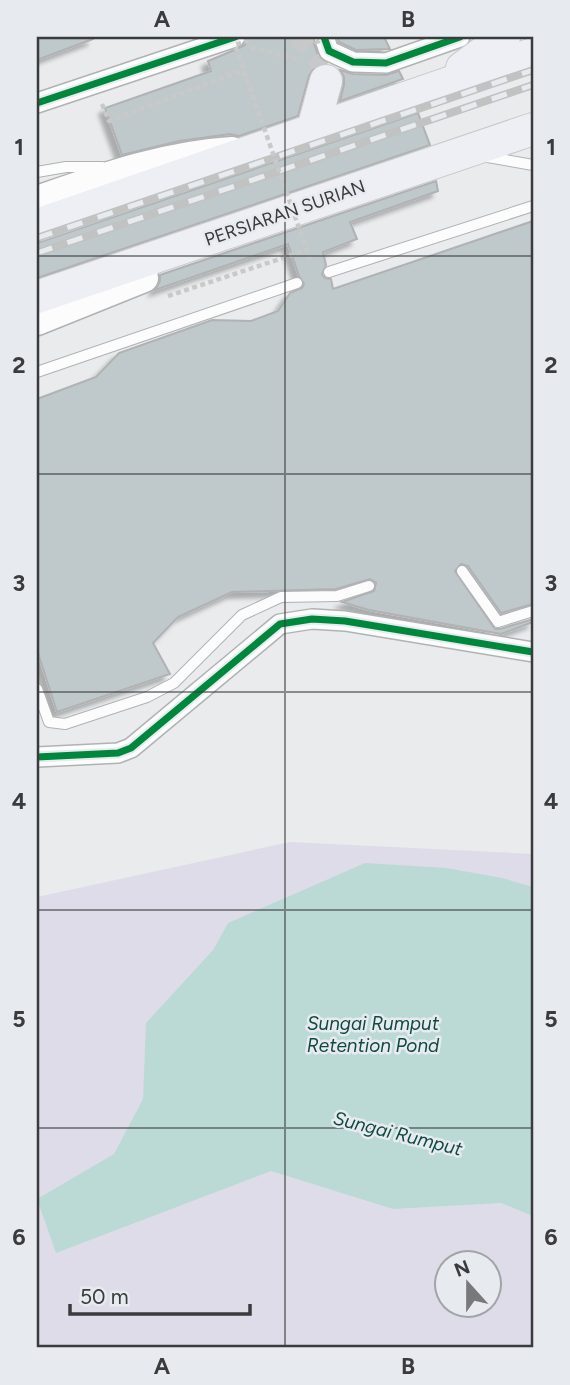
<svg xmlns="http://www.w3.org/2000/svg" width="570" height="1385" font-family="Figtree,sans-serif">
  <defs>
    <filter id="shadow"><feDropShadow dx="-6" dy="6" stdDeviation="2" flood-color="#0004"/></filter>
  </defs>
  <rect width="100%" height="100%" fill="#e9ebed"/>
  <!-- green -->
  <path fill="#dedce8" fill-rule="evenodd" d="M290 842 533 854V1348H37V897ZM448 1262H490V1304H448Z"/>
  <!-- water -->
  <polygon fill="#bcdad5" points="365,863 447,868 502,878 533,887 533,1216 501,1203 393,1209 271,1171 56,1253 37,1199 114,1154 143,1099 146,1023 213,950 228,923"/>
  <!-- building -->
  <g fill="#bfc8ca" stroke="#b0b2b4" stroke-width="2" filter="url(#shadow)">
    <polygon points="37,37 93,37 93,39 37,60"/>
    <polygon points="247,37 312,37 318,56 326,63 314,68 309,76 298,116 239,136 230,134 179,141 122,155 105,108 211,71 208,61 239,48 245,45"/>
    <polygon points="337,37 384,37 390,49 356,50 339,42"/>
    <polygon points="340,70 353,74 386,75 399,71 403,79 340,101 344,85 344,77"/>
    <polygon points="418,113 430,145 37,278 37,243"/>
    <polygon points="436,181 438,191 350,222 357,239 323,252 326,265 322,274 325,278 331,279 333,289 533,221 533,604 501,613 468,566 461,564 455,571 495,629 500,629 533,619 533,622 501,634 369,610 342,602 374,591 376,583 370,579 336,589 232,592 178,617 153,643 170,674 57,712 37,650 37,399 96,377 119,353 212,320 251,321 278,311 290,293 302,288 304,284 299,276 288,244 155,290 160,281 160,275"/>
  </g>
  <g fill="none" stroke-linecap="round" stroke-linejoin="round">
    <!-- street-tunnel -->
    <path stroke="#c6c8ca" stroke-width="19" stroke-dasharray="19 10" stroke-linecap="butt" d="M293 37C307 43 314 51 320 66"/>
    <defs>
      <g id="lane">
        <polyline points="482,156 533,165"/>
        <polyline points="37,172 66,167 102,167"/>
        <polyline points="329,272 533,206"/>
        <polyline points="37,372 297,283"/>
        <polyline points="462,571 498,622 533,611"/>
        <polyline points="37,689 49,722 65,724 147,697 174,683 242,615 281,597 337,596 369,586"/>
      </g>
      <g id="street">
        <polyline points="324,37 329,51 353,62 386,63 460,37"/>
        <polyline points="37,103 235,37"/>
        <polyline points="37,757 118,753 131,748 280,624 312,619 345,621 533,652"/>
      </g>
      <g id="secondary">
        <path d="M37 200C101 178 164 155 232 151"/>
        <polyline points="37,321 144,278"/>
      </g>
      <g id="primary">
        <polyline points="462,68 504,37"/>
        <polyline points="313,129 326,81"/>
        <polyline points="37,225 533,54"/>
        <polyline points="37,297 533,129"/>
      </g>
    </defs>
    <!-- lane casing -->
    <use href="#lane" stroke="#b0b2b4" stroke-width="12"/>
    <!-- street casing -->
    <use href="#street" stroke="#b0b2b4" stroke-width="22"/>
    <!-- secondary casing -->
    <use href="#secondary" stroke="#b0b2b4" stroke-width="31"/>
    <!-- primary casing -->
    <use href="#primary" stroke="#c8c9ca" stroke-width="34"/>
    <!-- path -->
    <g stroke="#c9c9c9" stroke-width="4.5" stroke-dasharray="5 3.5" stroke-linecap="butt">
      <polyline points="251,49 255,48 299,60"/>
      <polyline points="102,104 109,121 244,70"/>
      <polyline points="168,296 307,250"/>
    </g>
    <!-- lane -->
    <use href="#lane" stroke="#fcfcfc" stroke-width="10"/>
    <!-- street -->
    <use href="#street" stroke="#fcfcfc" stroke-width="19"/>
    <!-- secondary -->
    <use href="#secondary" stroke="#fcfcfc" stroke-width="28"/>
    <!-- primary -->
    <use href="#primary" stroke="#edeff5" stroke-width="32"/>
    <defs>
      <g id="rail">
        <polyline points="37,238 533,70"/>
        <polyline points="37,253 533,85"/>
      </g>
    </defs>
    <!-- rail casing -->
    <use href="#rail" stroke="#c1c2c2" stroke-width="8"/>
    <!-- rail -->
    <use href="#rail" stroke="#e7ebef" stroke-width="5" stroke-dasharray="16" stroke-linecap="butt"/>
    <!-- path-bridge -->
    <g stroke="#c9c9c9" stroke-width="4.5" stroke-dasharray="5 3.5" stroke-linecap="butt">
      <polyline points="257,37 235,45 311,262"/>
      <polyline points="308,37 316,42 333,37"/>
    </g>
    <defs>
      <g id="cycleway">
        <polyline points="324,37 329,51 353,62 386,63 460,37"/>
        <polyline points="37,103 235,37"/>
        <polyline points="37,757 118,753 131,748 280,624 312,619 345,621 533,652"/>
      </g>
    </defs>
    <!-- cycleway casing -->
    <use href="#cycleway" stroke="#e7ebef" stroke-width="11"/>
    <!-- cycleway -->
    <use href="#cycleway" stroke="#00873e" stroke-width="7"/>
  </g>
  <!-- grid -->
  <path fill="none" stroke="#393b3d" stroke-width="2" stroke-opacity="0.55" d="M285 37V1348M37 256H533M37 474H533M37 692H533M37 910H533M37 1128H533"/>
  <g text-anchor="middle" stroke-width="5" stroke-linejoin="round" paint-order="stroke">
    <!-- street labels -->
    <g font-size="18" fill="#393b3d" stroke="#e7ebef">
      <text transform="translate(285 213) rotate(-19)" y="6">PERSIARAN SURIAN</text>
    </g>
    <!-- water labels -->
    <g font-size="19" font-style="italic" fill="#0e4942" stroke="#e7ebef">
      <text x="373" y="1030">Sungai Rumput<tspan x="373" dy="22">Retention Pond</tspan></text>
      <text transform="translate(398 1133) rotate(14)" y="7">Sungai Rumput</text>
    </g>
  </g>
  <!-- border -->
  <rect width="570" height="1385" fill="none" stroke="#e7ebef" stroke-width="77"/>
  <!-- north arrow -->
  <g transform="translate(468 1284) rotate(339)"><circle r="33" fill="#e7ebef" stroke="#a1a5a8" stroke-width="2"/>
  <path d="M0-5L12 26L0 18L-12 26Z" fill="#77797b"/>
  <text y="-10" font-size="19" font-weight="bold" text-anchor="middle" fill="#393b3d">N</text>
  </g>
  <!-- scale -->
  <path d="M70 1304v10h180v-10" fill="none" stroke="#393b3d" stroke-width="3.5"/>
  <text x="80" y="1304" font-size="21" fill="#393b3d" stroke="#e7ebef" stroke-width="5" paint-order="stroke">50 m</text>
  <rect x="38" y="38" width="494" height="1308" fill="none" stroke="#393b3d" stroke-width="2.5"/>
  <g font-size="23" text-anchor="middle" font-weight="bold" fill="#393b3d">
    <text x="162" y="27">A</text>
    <text x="408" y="27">B</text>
    <text x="19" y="155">1</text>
    <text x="551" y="155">1</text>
    <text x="19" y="373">2</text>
    <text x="551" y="373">2</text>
    <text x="19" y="591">3</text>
    <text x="551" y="591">3</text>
    <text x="19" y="809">4</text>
    <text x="551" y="809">4</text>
    <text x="19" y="1027">5</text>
    <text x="551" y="1027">5</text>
    <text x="19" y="1245">6</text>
    <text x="551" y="1245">6</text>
    <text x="162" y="1374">A</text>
    <text x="408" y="1374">B</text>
  </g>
</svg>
